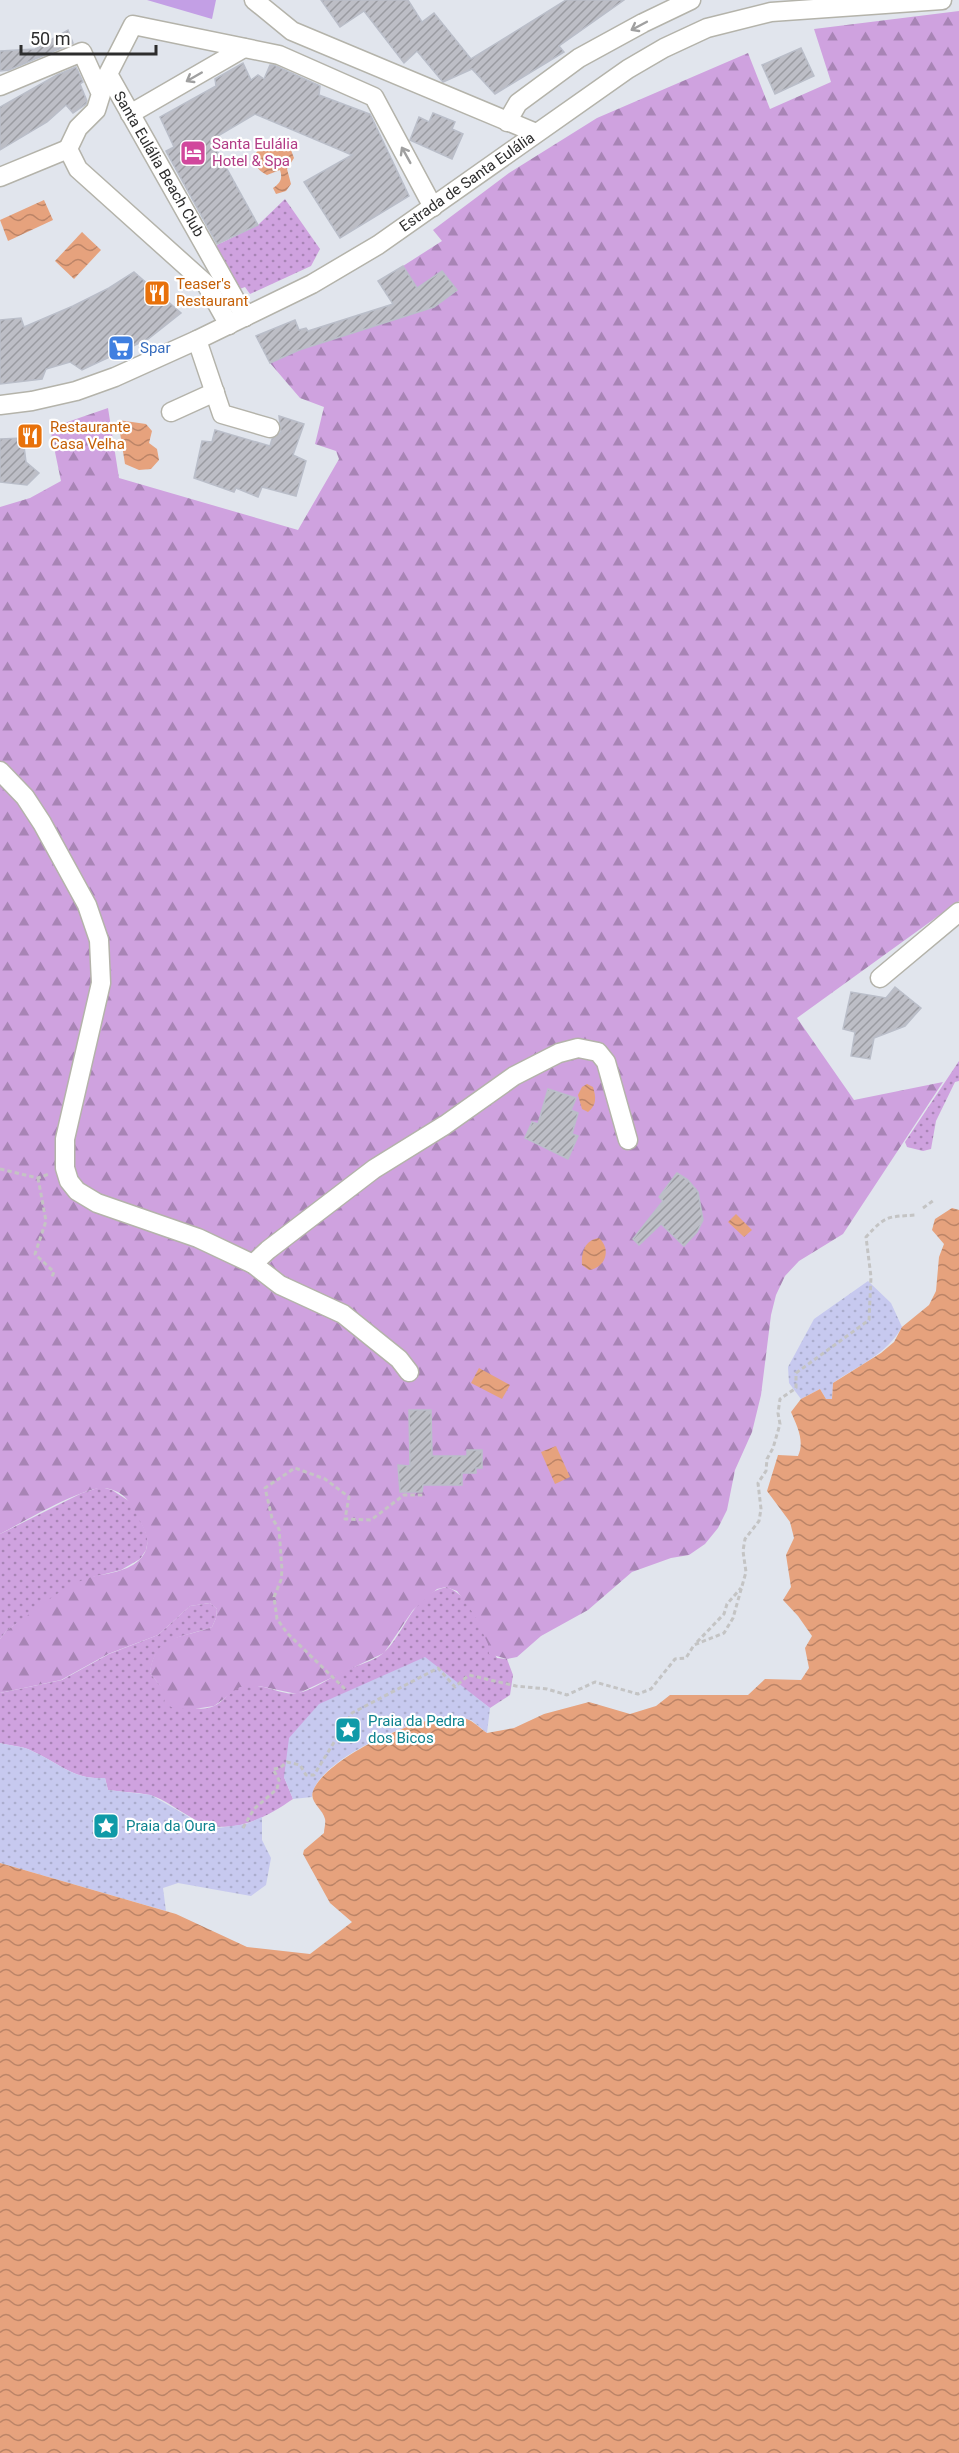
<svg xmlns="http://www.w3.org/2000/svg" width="959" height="2453" font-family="Roboto,sans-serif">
  <defs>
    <pattern id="grass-dots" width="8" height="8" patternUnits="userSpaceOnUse" patternTransform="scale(1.5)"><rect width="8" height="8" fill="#cfa2df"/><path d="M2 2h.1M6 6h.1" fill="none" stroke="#a884b5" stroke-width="1.8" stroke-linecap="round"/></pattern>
    <pattern id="forest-firs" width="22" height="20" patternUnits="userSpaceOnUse" patternTransform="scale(1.5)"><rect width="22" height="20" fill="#cfa2df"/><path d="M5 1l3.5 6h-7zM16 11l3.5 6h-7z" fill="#a884b5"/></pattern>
    <pattern id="sand-dots" width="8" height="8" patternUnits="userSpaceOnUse" patternTransform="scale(1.5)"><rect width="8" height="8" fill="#c7c9ef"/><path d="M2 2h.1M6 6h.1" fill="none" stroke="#abadcd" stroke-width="1.8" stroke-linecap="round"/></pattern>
    <pattern id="water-waves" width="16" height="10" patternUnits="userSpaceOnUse" patternTransform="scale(1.5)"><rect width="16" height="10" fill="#e6a27d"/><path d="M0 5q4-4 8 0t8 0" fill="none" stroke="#bb8467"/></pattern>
    <pattern id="building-hatch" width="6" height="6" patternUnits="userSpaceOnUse" patternTransform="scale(1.5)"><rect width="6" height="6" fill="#bdbec6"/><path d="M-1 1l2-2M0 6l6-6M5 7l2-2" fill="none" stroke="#9a9ba1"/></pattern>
  </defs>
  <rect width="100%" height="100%" fill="#e1e5ed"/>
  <!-- grass -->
  <g fill="url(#grass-dots)">
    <polygon points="285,199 320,249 311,266 250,294 245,287 237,290 216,251 217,245 258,225"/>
    <polygon points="959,1061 959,1081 955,1082 936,1121 931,1149 923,1151 907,1147 905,1142"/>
    <polygon points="101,1487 112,1490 132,1503 145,1530 148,1540 146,1550 140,1559 121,1570 89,1578 7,1630 0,1639 0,1534 82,1493"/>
    <path d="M447 1587C473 1597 483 1635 497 1658L507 1659 513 1675 510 1695 490 1708 460 1686 284 1777 293 1799C264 1819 229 1838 194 1819 180 1812 165 1799 150 1795 136 1792 122 1792 108 1790L105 1778C73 1780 59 1763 32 1751 23 1746 10 1746 0 1743V1693L62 1680 109 1654 158 1635 190 1606 210 1603 217 1609 216 1618 212 1627C183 1638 155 1635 150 1673 165 1692 188 1717 214 1706 223 1702 230 1691 240 1687 260 1680 283 1697 298 1693 314 1690 329 1678 344 1671 355 1666 367 1663 378 1657 404 1641 409 1594 447 1587Z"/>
  </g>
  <!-- forest -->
  <path fill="url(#forest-firs)" d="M959 11V901L797 1018 854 1100 943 1082 843 1234 799 1261 785 1276 776 1295 771 1315 761 1395 752 1432 735 1470 727 1510 718 1528 705 1544 689 1555 671 1558 632 1572 588 1610 541 1636 517 1657 507 1659 489 1654 488 1644 475 1616 457 1591 446 1587 437 1589 413 1610 384 1653 297 1694 259 1686 240 1687 214 1706 194 1709 173 1708 164 1703 166 1693 150 1673C155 1633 182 1639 212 1627L216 1618 217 1609 210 1603 190 1606 158 1635 108 1654 61 1680 0 1693V1639L7 1630C32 1614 60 1587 88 1578 105 1573 129 1573 142 1557 152 1544 146 1532 139 1519 132 1503 123 1490 104 1488 84 1486 21 1523 0 1534V507L30 498 61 481 50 428 108 408 119 478 298 530 339 459 336 451 315 444 324 407 300 398 270 363 299 350 434 307 456 291 442 271 417 288 403 266 442 241 433 230 509 173 597 118 748 53 770 109 831 82 814 29Z"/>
  <!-- sand -->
  <g fill="url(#sand-dots)">
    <path d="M868 1281 891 1303 902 1327C886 1355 859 1365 833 1383L832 1399H826L820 1389 801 1399 789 1383 788 1367 814 1319Z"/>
    <path d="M425 1657 490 1708 487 1733 471 1720C456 1721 439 1719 424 1722 396 1727 313 1765 312 1797L293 1799 284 1777 289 1738 319 1704Z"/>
    <path d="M0 1743C10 1746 23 1746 32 1751 59 1763 73 1780 105 1778L108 1790 151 1795 196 1821 218 1828 246 1824 262 1817V1840L271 1858 266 1885 251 1896 178 1883 163 1888 166 1911 0 1863Z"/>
  </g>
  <!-- pitch -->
  <polygon fill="#c39fe5" points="147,0 216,0 212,19"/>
  <!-- water -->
  <g fill="url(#water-waves)">
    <path d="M277 143 291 150 294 158 287 169 291 184 286 191 276 194 273 188C280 183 283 179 280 170L267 175C258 170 255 166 253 156L264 144Z"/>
    <polygon points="44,200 53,220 8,241 0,220"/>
    <polygon points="82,232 101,250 74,279 55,261"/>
    <polygon points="118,420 146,424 152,431 149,443 157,449 159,460 151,469 139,470 125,464"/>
    <path d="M587 1084 593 1087C596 1097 597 1105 588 1112L582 1109 578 1095 582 1087Z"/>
    <path d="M952 1208 959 1210V2453H0V1863L176 1914 247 1947 310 1954 352 1922 330 1903 303 1854 304 1850 324 1833C324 1829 326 1823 325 1819 323 1809 309 1802 313 1791 326 1757 426 1711 460 1717 472 1719 478 1727 487 1733L514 1728 544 1714 589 1702 630 1714 656 1706 670 1695H748L765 1679 801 1680 809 1668 805 1648 812 1636 798 1616 783 1600 791 1587 786 1555 794 1538 790 1522 767 1491 778 1455 798 1456C805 1441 797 1426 791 1412L801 1399 820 1389 826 1399H832L833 1383 881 1353 894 1342 902 1327 929 1305 936 1291 939 1257 944 1244 932 1230 935 1219Z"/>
    <polygon points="736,1214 752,1230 744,1237 728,1222"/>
    <path d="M599 1238C612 1250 605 1268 589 1270L582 1265C581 1252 585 1240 599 1238Z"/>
    <polygon points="479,1368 510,1385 502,1399 471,1383"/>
    <polygon points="556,1446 570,1477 555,1484 541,1452"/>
  </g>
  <!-- building -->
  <g fill="url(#building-hatch)" stroke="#babec9" stroke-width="1.5">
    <polygon points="321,0 408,0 422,22 434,13 471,59 566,0 624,0 559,46 564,52 495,94 472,69 443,82 417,51 404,63 364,11 340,27"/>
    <polygon points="68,30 73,43 9,70 0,71 0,51 35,49"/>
    <polygon points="801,48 814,76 775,94 762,65"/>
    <polygon points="243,63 251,80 258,75 264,79 270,65 274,65 320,86 319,95 370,114 409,196 340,238 304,182 352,155 255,114 211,140 258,225 217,244 166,151 174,147 160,117 216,86 215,79"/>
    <polygon points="76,67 83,82 80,84 87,101 86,104 73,113 66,105 47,122 0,150 0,107 57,75"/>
    <polygon points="433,113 455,122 452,129 463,134 452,159 410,140 419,117 429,122"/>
    <polygon points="403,266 417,288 442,271 457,290 434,307 299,350 270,363 256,336 295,320 299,330 306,328 308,331 393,304 378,281"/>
    <polygon points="134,272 181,313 148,339 82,370 70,362 46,369 42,379 0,384 0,320 21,318 24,327 73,306 109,288"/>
    <polygon points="279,416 304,424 293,455 306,461 296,496 262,487 258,497 236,488 234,492 194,478 202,441 212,442 215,430 270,446 272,439 281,432"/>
    <polygon points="23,438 26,462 39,473 27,485 0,482 0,439"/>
    <polygon points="895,987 921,1008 905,1026 874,1038 870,1059 851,1056 855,1032 843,1029 851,992 886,998"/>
    <polygon points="548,1089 576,1098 571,1110 578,1113 572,1134 578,1136 568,1159 525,1138 532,1122 538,1124"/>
    <polygon points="677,1173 688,1180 698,1192 703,1220 697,1232 684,1246 661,1224 639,1245 633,1239 663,1201 659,1197"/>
    <polygon points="409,1410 431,1410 432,1456 467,1456 467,1450 482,1450 482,1468 476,1468 476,1473 462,1473 462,1485 423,1485 422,1492 400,1492 398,1465 410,1466"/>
  </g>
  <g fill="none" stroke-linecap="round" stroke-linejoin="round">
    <defs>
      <g id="minor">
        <polyline points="254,0 292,31 536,133"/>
        <polyline points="0,86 82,52 101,94 96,110 78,128 68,149 78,169 206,284 229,325"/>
        <polyline points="130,114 244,48"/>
        <polyline points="507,122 518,103 579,58 643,23 691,0"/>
        <polyline points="0,177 68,149"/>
        <polyline points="245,317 108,74 133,25 279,55 374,97 433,207"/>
        <polyline points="197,340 222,414 270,428"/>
        <polyline points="0,405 32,401 76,391 115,377 197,340 312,284 378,245 628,69 664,48 707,28 771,12 942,0"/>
        <polyline points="171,412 215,392"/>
        <polyline points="0,771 25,797 42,823 87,905 99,940 101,983 65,1139 65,1168 69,1181 77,1191 97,1203 198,1238 253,1264 280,1285 343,1314 399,1359 409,1372"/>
        <polyline points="880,978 959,912"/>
        <polyline points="253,1264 268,1250 374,1169 445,1125 514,1076 559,1053 578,1048 598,1052 606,1062 628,1140"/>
      </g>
    </defs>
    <!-- minor casing -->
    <use href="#minor" stroke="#b4b3aa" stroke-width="21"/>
    <!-- path -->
    <g stroke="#c4c4c4" stroke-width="3" stroke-dasharray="4.5 3" stroke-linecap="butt">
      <polyline points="0,1169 38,1178 49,1174"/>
      <polyline points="38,1178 46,1221 35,1254 54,1272 51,1279"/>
      <polyline points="923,1208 934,1200"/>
      <polyline points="697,1642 724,1614 727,1604 741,1588"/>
      <polyline points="345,1689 287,1633 277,1619 274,1597 281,1580 282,1570 279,1529 272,1518 265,1488 295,1468 325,1479 349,1497 345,1519 371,1520 404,1495 423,1495"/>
      <path d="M243 1828 254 1809 277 1789 279 1780 273 1769 280 1768 287 1762 300 1765 306 1775H314L352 1713 438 1668 455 1687 469 1675 516 1686 547 1689 567 1695 595 1682 638 1694 651 1689 675 1659 686 1658 694 1645 724 1633 733 1618 746 1572 743 1551 745 1539 759 1521 761 1509 758 1483 766 1471 767 1459 773 1448 780 1424 778 1413 780 1399 796 1388V1373L869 1320 871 1277 866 1237C886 1215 887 1217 916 1215"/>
    </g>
    <!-- minor -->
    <use href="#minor" stroke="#fff" stroke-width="18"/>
  </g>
  <!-- one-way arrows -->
  <defs><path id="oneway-shaft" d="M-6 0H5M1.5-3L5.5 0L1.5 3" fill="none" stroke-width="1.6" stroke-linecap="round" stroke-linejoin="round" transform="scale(1.5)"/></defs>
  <g stroke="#a0a0a0">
    <use href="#oneway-shaft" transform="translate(639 26) rotate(152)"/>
    <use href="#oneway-shaft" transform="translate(194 77) rotate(150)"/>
    <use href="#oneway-shaft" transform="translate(406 155) rotate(-119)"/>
  </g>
  <!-- icons -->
  <defs>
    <symbol id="hotel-square" viewBox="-11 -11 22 22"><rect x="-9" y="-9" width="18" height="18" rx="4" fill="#d1479c" stroke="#fff"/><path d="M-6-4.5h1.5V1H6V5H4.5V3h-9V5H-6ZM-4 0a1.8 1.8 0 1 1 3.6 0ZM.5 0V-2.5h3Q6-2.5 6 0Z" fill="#fff"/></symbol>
    <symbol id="restaurant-square" viewBox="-11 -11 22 22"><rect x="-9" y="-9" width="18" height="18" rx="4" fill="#e8710a" stroke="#fff"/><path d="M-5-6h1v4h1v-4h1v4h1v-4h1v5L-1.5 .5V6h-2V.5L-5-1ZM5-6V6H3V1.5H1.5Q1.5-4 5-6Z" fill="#fff"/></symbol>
    <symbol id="supermarket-square" viewBox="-11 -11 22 22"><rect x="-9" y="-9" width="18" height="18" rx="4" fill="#3f7fe0" stroke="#fff"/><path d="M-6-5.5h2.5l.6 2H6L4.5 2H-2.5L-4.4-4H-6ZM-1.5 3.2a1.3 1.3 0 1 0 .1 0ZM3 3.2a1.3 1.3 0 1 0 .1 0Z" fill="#fff"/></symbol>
    <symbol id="sight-square" viewBox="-11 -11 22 22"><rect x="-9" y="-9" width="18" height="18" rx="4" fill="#0f9aa8" stroke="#fff"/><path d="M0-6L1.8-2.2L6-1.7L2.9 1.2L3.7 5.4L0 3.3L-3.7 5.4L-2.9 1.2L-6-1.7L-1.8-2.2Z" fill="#fff"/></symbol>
  </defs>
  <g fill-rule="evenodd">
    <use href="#hotel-square" x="178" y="138" width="30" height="30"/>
    <use href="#restaurant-square" x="142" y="278" width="30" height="30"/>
    <use href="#supermarket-square" x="106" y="333" width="30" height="30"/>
    <use href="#restaurant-square" x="15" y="421" width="30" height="30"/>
    <use href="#sight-square" x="333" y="1715" width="30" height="30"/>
    <use href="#sight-square" x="91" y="1811" width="30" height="30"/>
  </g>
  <g text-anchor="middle" stroke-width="4.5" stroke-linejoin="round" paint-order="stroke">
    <!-- hotel labels -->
    <g font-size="15" fill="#b23c85" stroke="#fff" text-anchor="start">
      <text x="212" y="149">Santa Eulália<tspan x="212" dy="17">Hotel &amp; Spa</tspan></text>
    </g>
    <!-- street labels -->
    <g font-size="15" fill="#2d2d2d" stroke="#fff">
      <text transform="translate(159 164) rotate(60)" y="5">Santa Eulália Beach Club</text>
      <text transform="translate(467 182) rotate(-35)" y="5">Estrada de Santa Eulália</text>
    </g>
    <!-- food labels -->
    <g font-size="15" fill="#c56008" stroke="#fff" text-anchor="start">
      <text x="176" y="289">Teaser's<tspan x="176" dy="17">Restaurant</tspan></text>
      <text x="50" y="432">Restaurante<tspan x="50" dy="17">Casa Velha</tspan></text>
    </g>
    <!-- shop labels -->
    <g font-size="15" fill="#366cbe" stroke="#fff" text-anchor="start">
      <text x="140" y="353">Spar</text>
    </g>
    <!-- culture labels -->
    <g font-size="15" fill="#0d838f" stroke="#fff" text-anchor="start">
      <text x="368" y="1726">Praia da Pedra<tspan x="368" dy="17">dos Bicos</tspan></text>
      <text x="126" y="1831">Praia da Oura</text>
    </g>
  </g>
  <!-- scale -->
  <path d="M21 45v9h135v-9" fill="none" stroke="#2d2d2d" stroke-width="3"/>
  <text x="30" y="45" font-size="18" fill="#2d2d2d" stroke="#ffffff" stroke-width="4.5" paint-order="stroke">50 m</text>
</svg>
